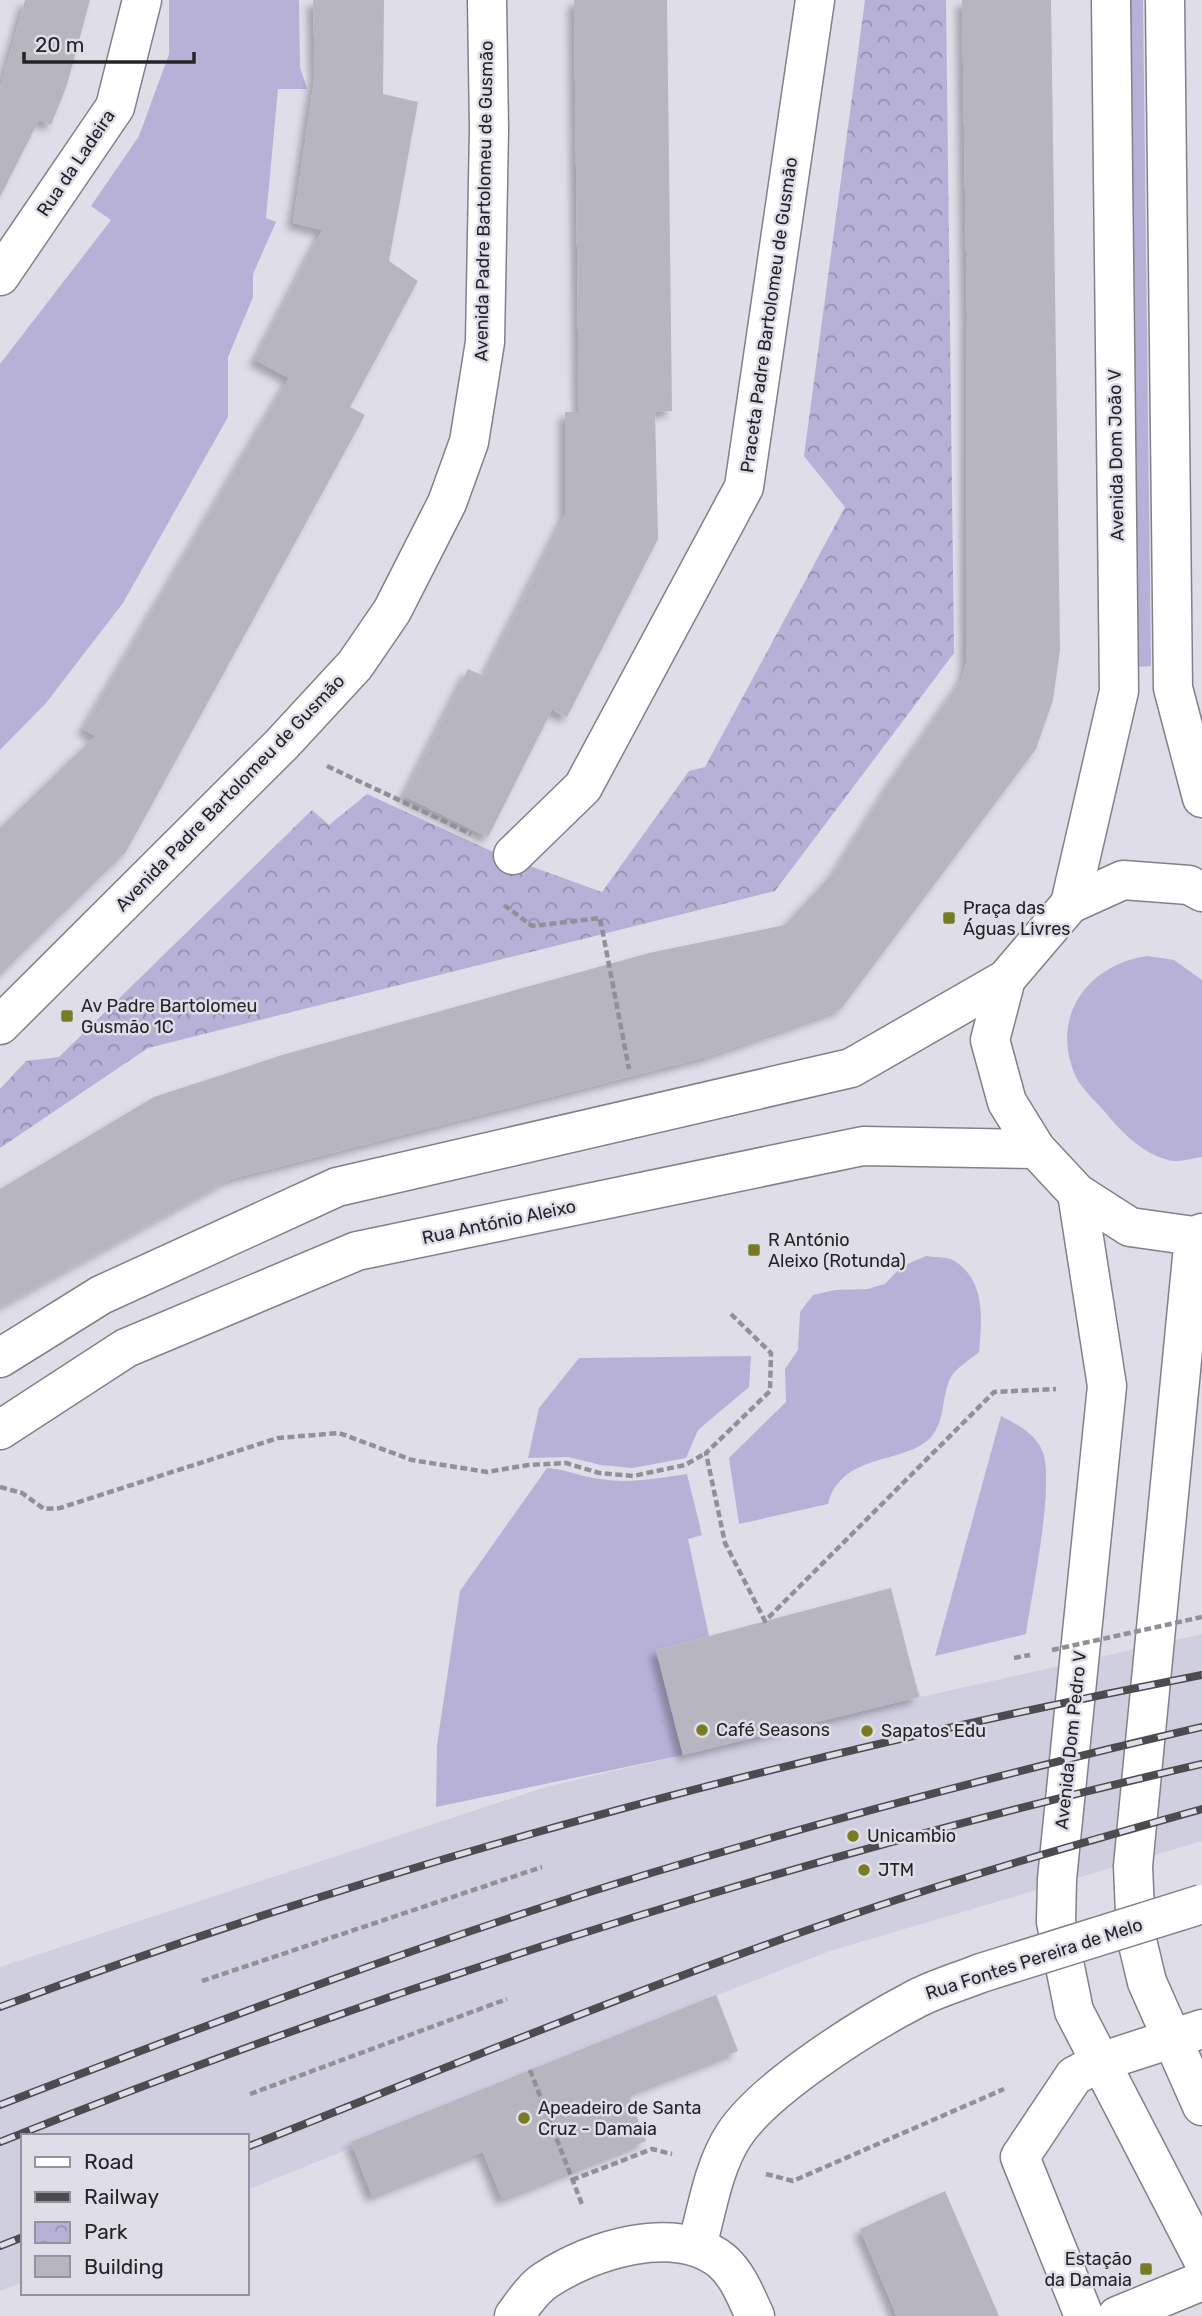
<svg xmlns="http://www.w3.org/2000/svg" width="1202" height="2316" font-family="Rubik,sans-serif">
  <defs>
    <pattern id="park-crowns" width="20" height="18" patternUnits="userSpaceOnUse" patternTransform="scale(1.75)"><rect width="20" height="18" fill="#b7b1d7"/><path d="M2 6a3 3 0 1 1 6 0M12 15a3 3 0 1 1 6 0" fill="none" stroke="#9590ae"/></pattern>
    <filter id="shadow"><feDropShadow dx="-6" dy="6" stdDeviation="3.5" flood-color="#0004"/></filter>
  </defs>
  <rect width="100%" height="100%" fill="#dfdde8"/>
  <!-- built -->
  <polygon fill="#d0cfdf" points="1202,1634 1202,1841 830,1951 717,1995 738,2051 629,2094 646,2141 502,2199 483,2152 372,2196 353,2147 247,2190 247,2136 23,2136 23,2282 0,2291 0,1967 549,1786 683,1755 911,1665 921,1697"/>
  <!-- grass -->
  <g fill="#b7b1d7">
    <polygon points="169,0 299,0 300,67 307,89 278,89 266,218 276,222 253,274 253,297 228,357 228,417 123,603 46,703 0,750 0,364 111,220 91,206 139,136 169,54"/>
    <polygon points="1129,0 1143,0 1151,666 1137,667"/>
    <path d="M1147 956 1174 960 1202 980V1157C1194 1158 1184 1161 1175 1161 1150 1159 1125 1136 1110 1118 1100 1105 1083 1091 1076 1077 1049 1017 1087 965 1147 956Z"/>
    <path d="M926 1256C934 1257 947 1257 953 1260 986 1279 982 1320 979 1352 971 1359 956 1368 951 1377 941 1396 946 1420 931 1437 906 1465 842 1451 828 1504L739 1524 729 1458 786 1402 785 1369 798 1350 800 1312 813 1295 835 1290 867 1289 885 1284 901 1267Z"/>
    <polygon points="751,1356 749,1387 698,1430 686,1458 633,1468 601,1465 568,1457 528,1458 539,1408 579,1358"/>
    <path d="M1001 1416C1017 1424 1034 1433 1042 1450 1056 1480 1031 1597 1026 1634L935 1656Z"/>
    <path d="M547 1468C566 1469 582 1477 600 1479 630 1484 658 1478 687 1474L702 1535 688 1539 709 1636 656 1650 683 1755 436 1807 437 1745 460 1591Z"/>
  </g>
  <!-- park -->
  <polygon fill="url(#park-crowns)" points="865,0 946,0 954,653 775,891 148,1048 0,1148 0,1089 26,1061 59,1057 312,810 329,825 367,794 500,855 602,892 689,771 705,767 845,507 804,456"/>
  <!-- building -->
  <g fill="#b7b6c0" filter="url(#shadow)">
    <polygon points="25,0 90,0 67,85 51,125 39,120 0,197 0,89"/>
    <polygon points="313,0 384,0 383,94 418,102 389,261 418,281 350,407 365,415 126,852 0,975 0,828 95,736 83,729 289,378 255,360 322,230 293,223 315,74"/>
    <polygon points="574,0 667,0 672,411 655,412 658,539 567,717 552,710 488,837 404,796 468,669 484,676 565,515 565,412 579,412"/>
    <polygon points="962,0 1051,0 1060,650 1053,700 1036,749 841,1009 706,1057 230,1179 0,1307 0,1189 154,1097 282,1055 649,953 785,925 834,872 891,781 962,679 966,664 967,315"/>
    <polygon points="891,1588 919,1697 683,1755 656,1650"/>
    <polygon points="716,1995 738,2051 628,2094 646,2141 502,2199 483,2152 372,2196 351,2142"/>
    <polygon points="945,2191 999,2316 897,2316 860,2229"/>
  </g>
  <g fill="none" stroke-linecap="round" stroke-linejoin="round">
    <defs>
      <g id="minor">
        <polyline points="1165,0 1173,688 1202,798"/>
        <polyline points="0,276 115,107 142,0"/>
        <polyline points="513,855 583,787 744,487 815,0"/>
        <polyline points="1202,892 1189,885 1123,880 1070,904 1006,979 990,1040 1007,1102 1036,1149 1077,1193 1130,1227 1194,1236 1202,1233"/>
        <polyline points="1070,904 1119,691 1111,0"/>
        <polyline points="0,1025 282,744 355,665 392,611 447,503 469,442 485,342 489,129 487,0"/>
        <polyline points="1077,1193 1107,1386 1057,1879 1056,1922 1074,2011 1202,2258"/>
        <polyline points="1194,1236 1133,1866 1136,1936 1147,1982 1202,2106"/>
        <polyline points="0,1358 101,1295 337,1187 851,1068 1006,979"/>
        <polyline points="0,1430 126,1348 357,1251 863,1146 1036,1149"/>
        <path d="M697 2246C707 2210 713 2167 734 2135 764 2089 862 2027 912 2001 933 1989 959 1982 981 1973"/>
        <path d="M514 2316C523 2304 533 2288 546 2280 591 2250 675 2223 722 2261 738 2275 746 2297 755 2316"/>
        <polyline points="1084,2316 1020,2157 1074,2076 1100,2062 1202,2029"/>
        <polyline points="1117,2316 1202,2281"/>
      </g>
    </defs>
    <!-- minor casing -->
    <use href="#minor" stroke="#82808a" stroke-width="41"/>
    <!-- path -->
    <g stroke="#919097" stroke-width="4.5" stroke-dasharray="7 3.5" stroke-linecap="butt">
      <polyline points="327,766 471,834"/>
      <polyline points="504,905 532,926 600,918 629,1069"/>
      <polyline points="731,1314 771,1353 770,1391 706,1453 725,1543 765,1621 994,1392 1056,1389"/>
      <polyline points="0,1487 22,1493 44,1509 60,1508 278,1438 339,1433 412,1460 487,1472 528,1465 566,1463 599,1473 633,1476 685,1465 706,1453"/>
      <polyline points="1014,1658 1030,1655"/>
      <polyline points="202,1981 542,1867"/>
      <polyline points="530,2070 583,2207"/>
      <polyline points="250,2094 507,1999"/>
      <polyline points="766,2174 793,2181 1004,2089"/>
      <polyline points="572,2180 652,2149 672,2154"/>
    </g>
    <!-- minor -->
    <use href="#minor" stroke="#fff" stroke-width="38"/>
    <defs>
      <g id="rail">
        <path d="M0 2007C390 1862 794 1754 1202 1675"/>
        <path d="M0 2105C214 2022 430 1940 651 1873 833 1818 1017 1770 1202 1727"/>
        <path d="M0 2142C390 1986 793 1858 1202 1764"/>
        <path d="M247 2147C451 2066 655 1981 863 1911 975 1873 1088 1841 1202 1809"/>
        <polyline points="0,2246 23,2237"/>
      </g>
    </defs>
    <!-- rail casing -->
    <use href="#rail" stroke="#4b4b50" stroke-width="8"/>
    <!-- rail -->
    <use href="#rail" stroke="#dfdde8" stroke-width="5" stroke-dasharray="16" stroke-linecap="butt"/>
    <defs>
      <polyline id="minor-bridge" points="981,1973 1202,1904"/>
    </defs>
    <!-- minor-bridge casing -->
    <use href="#minor-bridge" stroke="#82808a" stroke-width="41" stroke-linecap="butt"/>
    <!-- path-bridge -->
    <polyline stroke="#919097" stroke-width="4.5" stroke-dasharray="7 3.5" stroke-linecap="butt" points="1052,1650 1202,1617"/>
    <!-- minor-bridge -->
    <use href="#minor-bridge" stroke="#fff" stroke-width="38"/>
  </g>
  <!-- markers -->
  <g fill="#767b24" stroke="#dfdde8" stroke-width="2.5">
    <rect x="942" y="911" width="14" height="14" rx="3.5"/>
    <rect x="60" y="1009" width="14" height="14" rx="3.5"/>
    <rect x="747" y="1243" width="14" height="14" rx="3.5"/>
    <circle cx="702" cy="1730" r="7"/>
    <circle cx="867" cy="1731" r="7"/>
    <circle cx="853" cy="1836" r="7"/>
    <circle cx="864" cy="1870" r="7"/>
    <circle cx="524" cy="2118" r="7"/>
    <rect x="1139" y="2262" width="14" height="14" rx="3.5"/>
  </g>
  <g text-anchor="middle" stroke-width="5" stroke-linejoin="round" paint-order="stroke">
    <!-- street labels -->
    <g font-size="18" fill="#242427" stroke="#dfdde8">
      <text transform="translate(76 163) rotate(-56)" y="6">Rua da Ladeira</text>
      <text transform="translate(484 201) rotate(-89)" y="6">Avenida Padre Bartolomeu de Gusmão</text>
      <text transform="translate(769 315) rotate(-82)" y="6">Praceta Padre Bartolomeu de Gusmão</text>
      <text transform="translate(1116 455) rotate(-91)" y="6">Avenida Dom João V</text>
      <text transform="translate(230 793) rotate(-46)" y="6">Avenida Padre Bartolomeu de Gusmão</text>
      <text transform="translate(499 1222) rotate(-12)" y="6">Rua António Aleixo</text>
      <text transform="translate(1071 1740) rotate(-84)" y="6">Avenida Dom Pedro V</text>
      <text transform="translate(1034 1959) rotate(-18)" y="6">Rua Fontes Pereira de Melo</text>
    </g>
    <!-- poi labels -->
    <g font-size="18" fill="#242427" stroke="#dfdde8" text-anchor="start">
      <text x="963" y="914">Praça das<tspan x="963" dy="21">Águas Livres</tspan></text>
      <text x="81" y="1012">Av Padre Bartolomeu<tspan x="81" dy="21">Gusmão 1C</tspan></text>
      <text x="768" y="1246">R António<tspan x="768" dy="21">Aleixo (Rotunda)</tspan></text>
      <text x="716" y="1736">Café Seasons</text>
      <text x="881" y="1737">Sapatos Edu</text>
      <text x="867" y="1842">Unicambio</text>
      <text x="878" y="1876">JTM</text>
      <text x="538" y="2114">Apeadeiro de Santa<tspan x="538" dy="21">Cruz - Damaia</tspan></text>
      <text x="1132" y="2265" text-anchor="end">Estação<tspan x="1132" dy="21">da Damaia</tspan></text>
    </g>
  </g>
  <!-- legend -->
  <rect x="21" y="2134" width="228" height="161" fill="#dfdde8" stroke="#94939b" stroke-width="2"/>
  <rect x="35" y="2157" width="35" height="10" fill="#ffffff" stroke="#94939b" stroke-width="2"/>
  <text x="84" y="2169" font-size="21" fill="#242427">Road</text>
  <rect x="35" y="2192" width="35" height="10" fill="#4b4b50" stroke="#94939b" stroke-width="2"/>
  <text x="84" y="2204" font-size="21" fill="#242427">Railway</text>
  <rect x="35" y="2222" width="35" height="21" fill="url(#park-crowns)" stroke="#94939b" stroke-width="2"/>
  <text x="84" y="2239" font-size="21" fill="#242427">Park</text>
  <rect x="35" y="2256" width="35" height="21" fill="#b7b6c0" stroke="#94939b" stroke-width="2"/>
  <text x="84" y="2274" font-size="21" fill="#242427">Building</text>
  <!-- scale -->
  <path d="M24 52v10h170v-10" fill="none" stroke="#242427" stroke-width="3.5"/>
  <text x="35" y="52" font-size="21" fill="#242427" stroke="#dfdde8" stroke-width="5" paint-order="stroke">20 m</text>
</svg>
